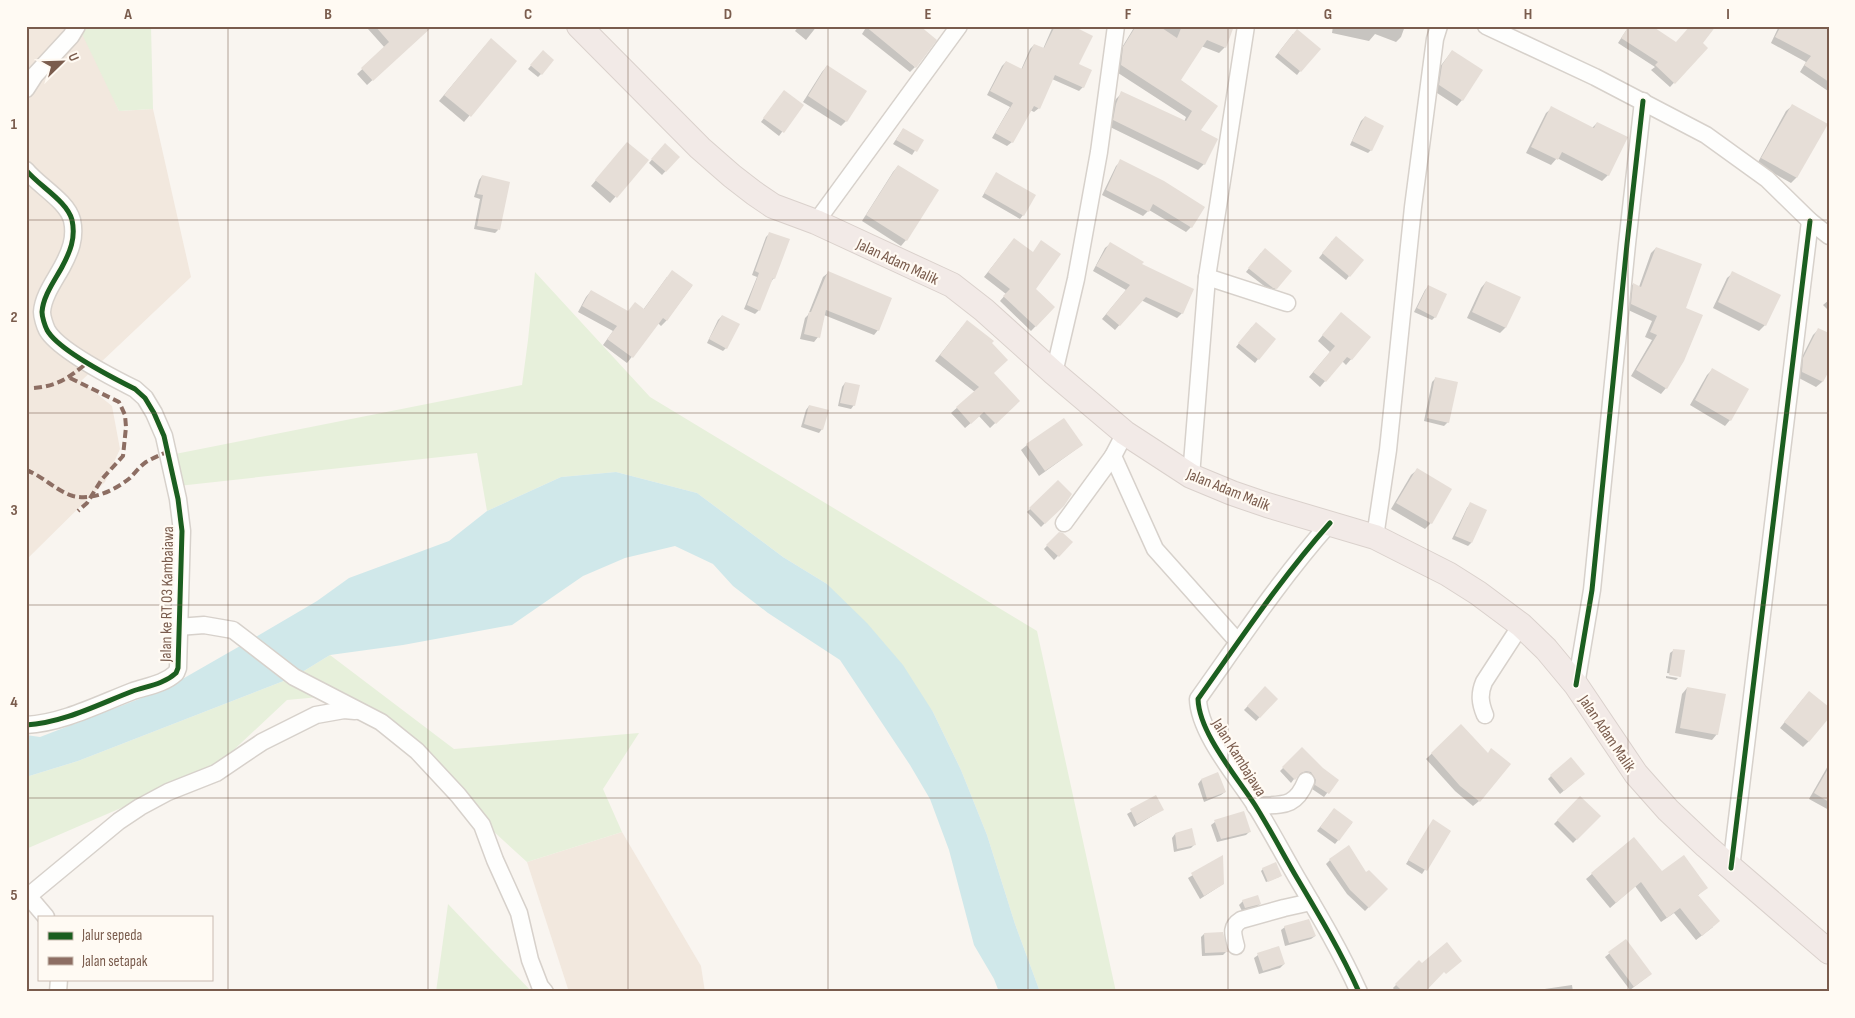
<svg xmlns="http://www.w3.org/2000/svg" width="1855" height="1018" font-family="'Sofia Sans Condensed',sans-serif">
  <rect width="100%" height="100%" fill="#f9f5f0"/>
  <!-- residential -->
  <g fill="#f2e8de">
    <polygon points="26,26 83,26 119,111 153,109 191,277 81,381 112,406 120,449 105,482 26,560"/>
    <polygon points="622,832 701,966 705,992 569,992 527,862"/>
  </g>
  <!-- green -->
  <g fill="#e7f0db">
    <polygon points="83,26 151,26 153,109 119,111 83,36"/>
    <polygon points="535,272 650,397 1037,631 1116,992 1040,992 1015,924 987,835 961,770 933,712 827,584 783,557 697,493 616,472 561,477 487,511 477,453 169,487 160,457 522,385 528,340"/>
    <polygon points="330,655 454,749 639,733 603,789 622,832 527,862 492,830 417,742 341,695 287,700 208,774 172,786 26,849 26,777 78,761 294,677"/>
    <polygon points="448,904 532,992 436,992"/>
  </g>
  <!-- water -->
  <polygon fill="#d0e8ea" points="616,472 697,493 783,557 827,584 867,623 903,665 933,712 961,770 987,835 1015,924 1040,992 999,992 994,979 974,945 949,850 930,799 910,765 840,660 768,613 733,586 713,564 675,546 625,558 583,576 512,625 403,645 330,655 294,677 78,761 26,777 26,735 40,737 165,689 247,642 317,601 349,578 449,541 487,511 561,477"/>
  <!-- shadow -->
  <g fill="#0003">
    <polygon points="371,26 423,26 422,35 367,85 357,74 385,48 368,29"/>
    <polygon points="799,26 817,26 806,40 795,31"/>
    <polygon points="867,26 915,67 910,72 862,34"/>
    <polygon points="1053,26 1070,26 1083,87 1079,91 1052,79 1039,108 1034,112 1030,110 1012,142 1007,146 992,138 1010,107 987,95 1002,66 1006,62 1021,70 1030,49 1034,45 1043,49"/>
    <polygon points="1135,26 1233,26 1225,47 1219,53 1201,46 1180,80 1216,106 1199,131 1204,164 1198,170 1108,126 1110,111 1116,99 1122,93 1184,122 1186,117 1115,71 1118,54"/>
    <polygon points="1333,26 1405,26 1401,37 1396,42 1375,34 1369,41 1332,33"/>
    <polygon points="1629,26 1655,26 1653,29 1676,43 1701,43 1706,48 1670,87 1651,70 1655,67 1618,43"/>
    <polygon points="1779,26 1829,26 1828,91 1800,72 1806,62 1771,43"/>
    <polygon points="1293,34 1300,71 1297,75 1275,57"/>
    <polygon points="485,46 516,61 464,122 439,101"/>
    <polygon points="1452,51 1462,100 1457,106 1434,91 1436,72"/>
    <polygon points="539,56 541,74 538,77 528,69"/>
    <polygon points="827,66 846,121 841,126 803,102 822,72"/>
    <polygon points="781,95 802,105 779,136 761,122"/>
    <polygon points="1792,106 1826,125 1796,178 1791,183 1757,164 1786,111"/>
    <polygon points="1552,108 1592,128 1597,123 1608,175 1602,181 1557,158 1551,165 1526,153 1546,113"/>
    <polygon points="1365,117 1371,150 1368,153 1350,145 1361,121"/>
    <polygon points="903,129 922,140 912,155 893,144"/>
    <polygon points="622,149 647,160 610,203 591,186"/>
    <polygon points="661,149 678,157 662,175 649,163"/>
    <polygon points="1121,161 1203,207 1191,227 1186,232 1149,210 1143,216 1102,195 1116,166"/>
    <polygon points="898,166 906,240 901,246 862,221 893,172"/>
    <polygon points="996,174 1023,215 1020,219 982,197"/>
    <polygon points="482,176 498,230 495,233 474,229 480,199 474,197 479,180"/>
    <polygon points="770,233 774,278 770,283 759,310 755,314 744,309 757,277 752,275 766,237"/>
    <polygon points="1332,241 1349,276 1346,280 1319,258"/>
    <polygon points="1010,244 1035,289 1054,307 1031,331 1000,301 1006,294 984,277"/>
    <polygon points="1110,244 1140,265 1182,313 1177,318 1141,300 1115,330 1102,319 1126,290 1093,271 1105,248"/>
    <polygon points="1656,248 1685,308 1666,388 1661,394 1631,376 1652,340 1645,337 1652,321 1626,309 1628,290 1633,284 1639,287 1651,253"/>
    <polygon points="1261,253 1276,288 1272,292 1246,272"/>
    <polygon points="828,273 878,330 874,335 824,315 818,337 814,342 800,339 805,318 808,315 823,277"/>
    <polygon points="1733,273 1765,325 1759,331 1713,308 1727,278"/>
    <polygon points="667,277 692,286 666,321 661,326 658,323 627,363 603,345 613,331 578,312 586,297 591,291 628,312 643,310"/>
    <polygon points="1486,282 1519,298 1505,328 1500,333 1467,318 1481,288"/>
    <polygon points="1428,287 1435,317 1432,320 1414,312 1425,290"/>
    <polygon points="1829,300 1829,311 1823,305"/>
    <polygon points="722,316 726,348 723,351 707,343 718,320"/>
    <polygon points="1336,319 1370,337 1346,365 1342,361 1320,387 1309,377 1330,352 1318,341"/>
    <polygon points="962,327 992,373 1018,401 990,428 979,416 965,428 951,413 975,392 935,361"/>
    <polygon points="1252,327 1258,359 1255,363 1236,347"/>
    <polygon points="1819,329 1829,368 1822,382 1816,387 1797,377 1798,365 1813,335"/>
    <polygon points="1713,369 1730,420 1725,426 1690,405 1707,375"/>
    <polygon points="1436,378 1448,422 1444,426 1424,421 1432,382"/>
    <polygon points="845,383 854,405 851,409 838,406 842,387"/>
    <polygon points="809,406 822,429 819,433 801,427 806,410"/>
    <polygon points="1027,445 1082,445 1039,476 1021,450"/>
    <polygon points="1417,470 1450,490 1430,524 1425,529 1391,509 1411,475"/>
    <polygon points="1058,482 1063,505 1041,527 1027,512"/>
    <polygon points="1470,504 1471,543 1468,546 1452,539 1467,508"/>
    <polygon points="1059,533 1071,542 1054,560 1044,549"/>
    <polygon points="1674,650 1680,676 1679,677 1679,675 1667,673 1670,653"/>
    <polygon points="1666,676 1678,678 1676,680 1666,678"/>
    <polygon points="1265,688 1276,699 1256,721 1244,710"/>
    <polygon points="1687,688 1717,734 1712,740 1675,733 1682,694"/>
    <polygon points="1803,699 1809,741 1803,747 1780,728"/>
    <polygon points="1461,726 1479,801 1473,806 1455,791 1426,759"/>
    <polygon points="1302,749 1322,769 1337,780 1324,797 1312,789 1313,784 1307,775 1297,775 1291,783 1280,771"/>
    <polygon points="1829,764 1829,810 1809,799"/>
    <polygon points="1218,774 1225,792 1221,795 1204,802 1198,784 1201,780"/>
    <polygon points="1551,776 1580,777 1560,794 1548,779"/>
    <polygon points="1156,797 1162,810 1134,827 1127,814"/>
    <polygon points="1580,798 1599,816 1573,843 1554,824"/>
    <polygon points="1331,813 1352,823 1335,844 1317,831"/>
    <polygon points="1433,821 1450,831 1422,874 1406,864"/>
    <polygon points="1215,822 1249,832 1246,835 1217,842 1211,825"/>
    <polygon points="1175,834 1194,845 1191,848 1174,852 1172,838"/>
    <polygon points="1633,839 1662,873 1706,888 1697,896 1713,927 1696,940 1674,913 1661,922 1635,886 1610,908 1586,879"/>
    <polygon points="1222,857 1223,884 1200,899 1188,878"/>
    <polygon points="1330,860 1386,889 1365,911 1347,894 1326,864"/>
    <polygon points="1263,869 1279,877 1266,882 1261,871"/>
    <polygon points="1243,901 1260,904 1256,907 1242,911 1239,905"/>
    <polygon points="1285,927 1315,936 1311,939 1285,946 1281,930"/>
    <polygon points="1204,934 1227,951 1223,955 1202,956 1201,937"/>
    <polygon points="1625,941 1647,977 1630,990 1605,957"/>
    <polygon points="1258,955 1284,964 1280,968 1259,974 1254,958"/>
    <polygon points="1419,962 1423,992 1396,992 1393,988"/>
    <polygon points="1572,985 1573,992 1524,992"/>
  </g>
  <!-- building -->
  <g fill="#e6ded7">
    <polygon points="375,26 433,26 373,81 361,68 389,42"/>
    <polygon points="865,26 920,26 937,40 916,68"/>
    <polygon points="1055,26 1073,26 1093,36 1079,64 1092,70 1084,88 1055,75 1040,109 1034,106 1013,143 995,133 1013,103 990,91 1006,61 1022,69 1034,44 1044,48"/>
    <polygon points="1136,26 1159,26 1177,38 1182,26 1234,26 1226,48 1207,40 1181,80 1218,106 1201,130 1218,139 1205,165 1113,120 1116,104 1121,91 1186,121 1192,111 1121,65 1123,47"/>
    <polygon points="1629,26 1652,26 1676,42 1690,26 1716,26 1703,43 1708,48 1675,84 1655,65 1658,62 1621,38"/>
    <polygon points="1781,26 1829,26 1829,82 1804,65 1811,56 1775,37"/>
    <polygon points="1297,29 1321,49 1301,72 1278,53"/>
    <polygon points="491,38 517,61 471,117 444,95"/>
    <polygon points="543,50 554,60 542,75 530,65"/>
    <polygon points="1452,50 1483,70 1463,101 1439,85 1442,65"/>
    <polygon points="827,65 867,91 847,122 808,96"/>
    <polygon points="784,90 804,105 784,133 763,118"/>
    <polygon points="1792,104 1828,124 1797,178 1761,158"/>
    <polygon points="1551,106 1594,128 1597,122 1628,137 1609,176 1562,152 1558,160 1531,147"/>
    <polygon points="1365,116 1384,126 1372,151 1352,141"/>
    <polygon points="903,128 924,140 917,152 896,140"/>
    <polygon points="627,142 649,160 617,198 595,180"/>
    <polygon points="665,143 680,157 666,172 651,159"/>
    <polygon points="1120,159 1164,181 1205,207 1192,228 1153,204 1149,212 1106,190"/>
    <polygon points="898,165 939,190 907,241 866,215"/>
    <polygon points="996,172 1036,195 1024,216 984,193"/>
    <polygon points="482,175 510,182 500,230 477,226 483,195 477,194"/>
    <polygon points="769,232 790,239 775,279 773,278 760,311 747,305 759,273 755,271"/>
    <polygon points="1336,236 1364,260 1350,277 1322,253"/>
    <polygon points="1014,238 1033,252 1041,240 1061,254 1036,289 1055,307 1036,327 1003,296 1010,289 988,272"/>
    <polygon points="1110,242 1144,262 1142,264 1194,289 1183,314 1146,297 1120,326 1106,314 1130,285 1096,266"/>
    <polygon points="1656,247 1702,264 1686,308 1703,315 1684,361 1667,389 1636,370 1657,335 1650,332 1657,316 1631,304 1633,283 1641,287"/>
    <polygon points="1265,248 1292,271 1277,289 1273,288 1248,268"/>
    <polygon points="672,270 693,285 667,321 663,318 633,358 607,339 617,326 582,306 591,290 628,311 635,302 644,309"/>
    <polygon points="828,271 892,298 879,331 826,310 820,338 804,334 809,312 811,312"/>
    <polygon points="1732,271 1781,295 1766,326 1718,302"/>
    <polygon points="1486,281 1521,297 1506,328 1472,312"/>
    <polygon points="1428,285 1447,294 1436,318 1417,308"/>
    <polygon points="1341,312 1371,337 1352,360 1347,357 1326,382 1313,372 1335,346 1322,335"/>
    <polygon points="722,315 740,324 727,349 709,339"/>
    <polygon points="967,320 994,341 992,343 1008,360 994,373 1020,401 996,424 984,412 971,424 956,407 979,387 940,355"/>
    <polygon points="1256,322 1276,339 1259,360 1238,343"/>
    <polygon points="1818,328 1829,333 1829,371 1823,382 1802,372 1803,358"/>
    <polygon points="1712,368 1749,389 1731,421 1695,400"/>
    <polygon points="1435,377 1458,382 1449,423 1427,418"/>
    <polygon points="845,382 860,385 855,406 840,403"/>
    <polygon points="809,405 829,410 823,430 804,424"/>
    <polygon points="1064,418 1083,445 1045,471 1026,444"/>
    <polygon points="1417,468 1452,489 1432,524 1396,503"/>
    <polygon points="1058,480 1072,494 1064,506 1045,524 1029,508"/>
    <polygon points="1470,502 1487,510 1472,543 1455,536"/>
    <polygon points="1059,532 1063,533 1073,542 1059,557 1046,545"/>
    <polygon points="1673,649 1685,650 1681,677 1669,675"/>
    <polygon points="1265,686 1278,699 1260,718 1247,706"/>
    <polygon points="1687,687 1726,694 1718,735 1680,728"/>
    <polygon points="1809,691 1829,707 1829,718 1809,742 1784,722"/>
    <polygon points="1461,724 1488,753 1491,748 1511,764 1480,802 1460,786 1431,753"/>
    <polygon points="1302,747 1323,768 1339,780 1329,794 1315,785 1316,780 1311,772 1306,771 1301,773 1295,780 1282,767"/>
    <polygon points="1571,757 1585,774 1564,791 1550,775"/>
    <polygon points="1829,767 1829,802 1814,793"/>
    <polygon points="1218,772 1226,792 1207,799 1201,779"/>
    <polygon points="1156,795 1164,810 1137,824 1130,809"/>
    <polygon points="1580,796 1601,816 1577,840 1557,820"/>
    <polygon points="1334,808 1353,822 1339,841 1320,827"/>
    <polygon points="1244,811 1251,832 1221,839 1214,820"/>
    <polygon points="1433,819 1451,831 1427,871 1408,860"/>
    <polygon points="1192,828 1196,845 1177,849 1175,833"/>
    <polygon points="1634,837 1662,871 1684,855 1708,888 1698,895 1720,921 1702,936 1680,908 1667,918 1641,882 1616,903 1591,873"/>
    <polygon points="1349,845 1366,872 1369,870 1388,889 1369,908 1350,890 1329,859"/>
    <polygon points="1223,855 1224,884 1204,896 1191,873"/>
    <polygon points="1276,862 1282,876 1268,882 1262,868"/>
    <polygon points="1258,895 1261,904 1245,908 1242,900"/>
    <polygon points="1309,919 1316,936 1289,943 1284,926"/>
    <polygon points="1223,932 1228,952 1205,953 1204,933"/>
    <polygon points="1626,939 1652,974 1634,987 1608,952"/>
    <polygon points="1447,942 1462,961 1446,974 1444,972 1425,992 1403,992 1395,984 1419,960 1422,963"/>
    <polygon points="1279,946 1285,964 1263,971 1257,953"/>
  </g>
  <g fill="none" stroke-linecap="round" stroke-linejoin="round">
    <defs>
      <g id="minor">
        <polyline points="1486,26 1595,77 1706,135 1767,179 1810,221 1829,236"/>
        <polyline points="26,89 35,75 71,36 77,26"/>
        <path d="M26 170C39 186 67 201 72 220 76 238 70 252 62 267 55 280 43 296 42 312 42 317 45 326 47 330 58 350 113 378 135 389L145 398 154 413 164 436 178 499 182 531 178 668 176 673C164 684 148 686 133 691 99 704 63 723 26 725"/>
        <polyline points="816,222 959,26"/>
        <polyline points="1207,277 1287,303"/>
        <polyline points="1054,373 1076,279 1099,152 1116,26"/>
        <polyline points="1125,433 1113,456 1155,549 1238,642"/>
        <polyline points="1191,476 1207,277 1246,26"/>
        <polyline points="1064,523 1113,456"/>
        <path d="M1330 523C1281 578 1240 640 1198 699 1199 733 1237 777 1255 805 1270 829 1283 854 1297 878 1319 915 1341 952 1359 992"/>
        <polyline points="1375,537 1388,450 1413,207 1435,39 1439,26"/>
        <polyline points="178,627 204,625 233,630 294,677 381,722 417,751 458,795 482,825 495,860 519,913 530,960 540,986 545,992"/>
        <polyline points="1576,685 1592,590 1627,244 1643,101"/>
        <path d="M1485 715C1480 703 1479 694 1484 682L1521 625"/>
        <path d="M1255 806C1281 804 1295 809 1306 781"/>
        <polyline points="1731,868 1810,221"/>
        <polyline points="29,897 46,917"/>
        <polyline points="26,898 119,821 140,807 168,792 216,773 262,742 316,715 344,710 355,711"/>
        <path d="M1236 946C1233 934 1230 927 1241 920L1284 908 1311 902"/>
        <polyline points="58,992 59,979"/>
      </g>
      <polyline id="highway" points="579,26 700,148 732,176 754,193 773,206 816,222 952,285 984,310 1054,373 1125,433 1191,476 1232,493 1267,505 1375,537 1448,574 1478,593 1521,625 1546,649 1576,685 1636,774 1668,810 1706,846 1829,952"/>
    </defs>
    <!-- minor casing -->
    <use href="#minor" stroke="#d7d1cb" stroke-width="19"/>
    <!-- highway casing -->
    <use href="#highway" stroke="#dad1cc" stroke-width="26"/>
    <!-- minor -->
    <use href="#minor" stroke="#fefefd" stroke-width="16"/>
    <!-- highway -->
    <use href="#highway" stroke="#f2eae7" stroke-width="24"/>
    <!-- quiet -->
    <g stroke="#8d6e63" stroke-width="4" stroke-dasharray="8 4" stroke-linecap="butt">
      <polyline points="70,378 119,402 125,415 126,427 123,456 102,479 87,503 78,511"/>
      <path d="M34 388C58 386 70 377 88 362"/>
      <path d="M26 470C43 476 56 491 73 496 93 501 115 490 130 478 135 473 140 466 146 462 153 458 160 455 167 452"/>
    </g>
    <defs>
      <g id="cycleway">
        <path d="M26 170C39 186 67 201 72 220 76 238 70 252 62 267 55 280 43 296 42 312 42 317 45 326 47 330 58 350 113 378 135 389L145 398 154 413 164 436 178 499 182 531 178 668 176 673C164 684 148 686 133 691 99 704 63 723 26 725"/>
        <path d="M1330 523C1281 578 1240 640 1198 699 1199 733 1237 777 1255 805 1270 829 1283 854 1297 878 1319 915 1341 952 1359 992"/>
        <polyline points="1576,685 1592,590 1627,244 1643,101"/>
        <polyline points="1731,868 1810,221"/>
      </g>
    </defs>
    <!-- cycleway casing -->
    <use href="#cycleway" stroke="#fffaf3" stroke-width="8"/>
    <!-- cycleway -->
    <use href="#cycleway" stroke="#1b5e20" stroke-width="5"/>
  </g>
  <!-- grid -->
  <path fill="none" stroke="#7a5c4d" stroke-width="1" stroke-opacity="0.55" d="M228 26V992M428 26V992M628 26V992M828 26V992M1028 26V992M1228 26V992M1428 26V992M1628 26V992M26 220H1829M26 413H1829M26 605H1829M26 798H1829"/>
  <g text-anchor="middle" stroke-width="4.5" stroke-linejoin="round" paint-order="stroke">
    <!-- street labels -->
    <g font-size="16" fill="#7a5c4d" stroke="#fffaf3">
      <text transform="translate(898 261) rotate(25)" y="6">Jalan Adam Malik</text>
      <text transform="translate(1229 489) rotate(22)" y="6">Jalan Adam Malik</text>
      <text transform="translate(166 594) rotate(-89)" y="6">Jalan ke RT 03 Kambaiawa</text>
      <text transform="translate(1608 733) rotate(56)" y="6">Jalan Adam Malik</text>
      <text transform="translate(1240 757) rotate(58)" y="6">Jalan Kambajawa</text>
    </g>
  </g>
  <!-- border -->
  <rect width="1855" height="1018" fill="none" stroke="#fffaf3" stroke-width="55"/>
  <!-- legend -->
  <rect x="38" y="916" width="175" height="65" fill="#fffaf3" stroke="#cabbb1"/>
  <rect x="48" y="932" width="25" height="8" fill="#1b5e20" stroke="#cabbb1"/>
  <text x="82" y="940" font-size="15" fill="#7a5c4d">Jalur sepeda</text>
  <rect x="48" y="957" width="25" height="8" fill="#8d6e63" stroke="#cabbb1"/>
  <text x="82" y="966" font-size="15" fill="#7a5c4d">Jalan setapak</text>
  <!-- north arrow -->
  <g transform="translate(62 62) rotate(67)" stroke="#fffaf3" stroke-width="4" paint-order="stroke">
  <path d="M0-4L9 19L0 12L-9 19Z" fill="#7a5c4d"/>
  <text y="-8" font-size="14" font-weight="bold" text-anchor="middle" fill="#7a5c4d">U</text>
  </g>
  <rect x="28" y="28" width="1800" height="962" fill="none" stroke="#7a5c4d" stroke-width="2"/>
  <g font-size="16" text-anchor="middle" font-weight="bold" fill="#7a5c4d">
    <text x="128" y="19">A</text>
    <text x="328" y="19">B</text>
    <text x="528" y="19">C</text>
    <text x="728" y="19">D</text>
    <text x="928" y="19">E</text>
    <text x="1128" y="19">F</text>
    <text x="1328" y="19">G</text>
    <text x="1528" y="19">H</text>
    <text x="1728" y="19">I</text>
    <text x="14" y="129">1</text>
    <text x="14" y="322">2</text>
    <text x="14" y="515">3</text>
    <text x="14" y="707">4</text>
    <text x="14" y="900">5</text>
  </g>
</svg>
